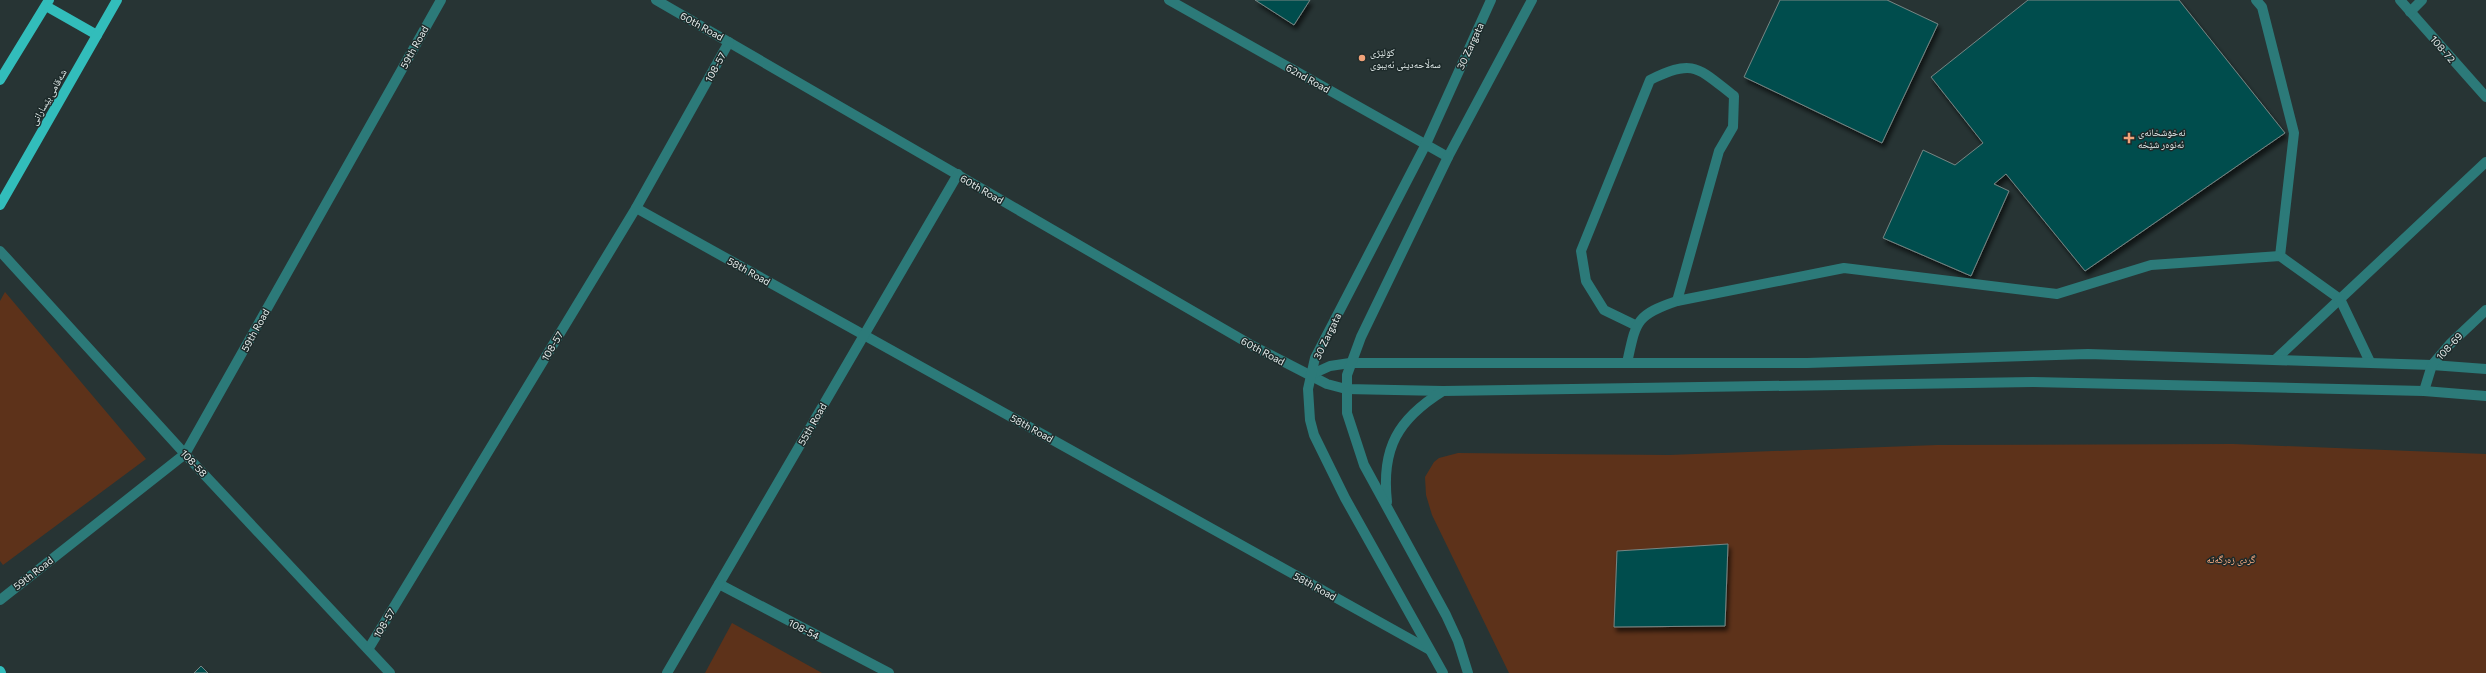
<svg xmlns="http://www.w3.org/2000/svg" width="2486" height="673" font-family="Commissioner,'Noto Naskh Arabic',sans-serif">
  <defs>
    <filter id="shadow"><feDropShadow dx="2.5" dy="4.5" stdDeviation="2" flood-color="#0009"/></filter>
  </defs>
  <rect width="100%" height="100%" fill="#273434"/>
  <!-- green -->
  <g fill="#5d321a">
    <polygon points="5,292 146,459 3,565 0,561 0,301"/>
    <polygon points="2233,444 2486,454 2486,673 1509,673 1432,515 1426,495 1425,477 1434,462 1439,458 1458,453 1669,455 1937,445"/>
    <polygon points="732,623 822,673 705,673"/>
  </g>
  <!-- building -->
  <g fill="#044e4d" stroke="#758584" filter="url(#shadow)">
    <polygon points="1255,0 1310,0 1294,25"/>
    <polygon points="1780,0 1887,0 1938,24 1882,143 1744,77"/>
    <polygon points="2028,0 2179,0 2285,133 2085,271 2006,174 1994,184 2009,191 1971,276 1883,238 1923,150 1955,165 1983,143 1931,77"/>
    <polygon points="1728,544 1725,626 1614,627 1617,551"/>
    <polygon points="201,666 208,673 194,673"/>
  </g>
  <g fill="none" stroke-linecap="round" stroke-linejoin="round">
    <!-- minor -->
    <g stroke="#2c7a79" stroke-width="10">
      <polyline points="656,0 1253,346 1327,384 1346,389 1443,391 2033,382 2424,391 2486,396"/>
      <polyline points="1169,0 1448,157"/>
      <polyline points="2256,0 2262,7 2294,133 2280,256"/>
      <polyline points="2400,0 2486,97"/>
      <polyline points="2410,12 2422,0"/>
      <polyline points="636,208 1428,649"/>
      <polyline points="0,251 185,454 390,673"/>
      <path d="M1635 325 1604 310 1586 281 1581 251 1650 80C1694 58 1698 68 1734 96L1733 127 1719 151 1677 301"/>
      <polyline points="2275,360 2486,162"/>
      <path d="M1627 363C1636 322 1635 315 1677 301L1844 268 2057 294 2151 265 2280 256 2340 299 2370 362"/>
      <polyline points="1310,375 1330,366 1350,363 1807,363 2088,354 2432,365 2486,369"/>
      <polyline points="2424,391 2432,365 2450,344 2486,310"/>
      <path d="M1387 502C1381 448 1398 419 1443 391"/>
      <polyline points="719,584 889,673"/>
      <polyline points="0,600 185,454 441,0"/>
      <polyline points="369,648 636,208 729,42"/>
      <polyline points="667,673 958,174"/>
      <polyline points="1443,673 1345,498 1314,435 1310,420 1308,389 1315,358 1426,144 1491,0"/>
      <polyline points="1468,673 1458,641 1446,615 1364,465 1347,413 1347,375 1361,337 1448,157 1532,0"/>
    </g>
    <!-- major -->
    <g stroke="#32bdbb" stroke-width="10">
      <polyline points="46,6 97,35"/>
      <polyline points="0,80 49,0"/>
      <polyline points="0,205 117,0"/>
      <polyline points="0,671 1,673"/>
    </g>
  </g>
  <!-- markers -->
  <g fill="#f0a279" stroke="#1d2a2a" stroke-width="1.5">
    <circle cx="1362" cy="58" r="4"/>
    <path d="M2127 132h4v4h4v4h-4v4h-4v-4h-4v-4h4z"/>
  </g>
  <g text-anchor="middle" stroke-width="3" stroke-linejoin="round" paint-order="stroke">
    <!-- street labels -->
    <g font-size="10" fill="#e5eeed" stroke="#1d2a2a">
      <text transform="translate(702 26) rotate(29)" y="4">60th Road</text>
      <text transform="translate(1470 46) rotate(-65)" y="4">30 Zargata</text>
      <text transform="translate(414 47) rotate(-61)" y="4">59th Road</text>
      <text transform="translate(2443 49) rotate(49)" y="4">108-72</text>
      <text transform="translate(715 67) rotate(-61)" y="4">108-57</text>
      <text transform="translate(1308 78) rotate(29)" y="4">62nd Road</text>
      <text transform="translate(48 97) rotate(-60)" y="4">شەقامی بێسارانی</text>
      <text transform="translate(982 189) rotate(30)" y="4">60th Road</text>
      <text transform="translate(749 271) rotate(29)" y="4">58th Road</text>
      <text transform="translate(255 330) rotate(-61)" y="4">59th Road</text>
      <text transform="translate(1327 336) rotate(-64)" y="4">30 Zargata</text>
      <text transform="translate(552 346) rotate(-59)" y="4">108-57</text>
      <text transform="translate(2449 346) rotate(-47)" y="4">108-69</text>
      <text transform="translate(1263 351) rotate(28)" y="4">60th Road</text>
      <text transform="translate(812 424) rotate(-60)" y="4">55th Road</text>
      <text transform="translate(1032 428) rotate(29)" y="4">58th Road</text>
      <text transform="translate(194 463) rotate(47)" y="4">108-58</text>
      <text transform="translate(33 573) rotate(-38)" y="4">59th Road</text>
      <text transform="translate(1315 586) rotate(29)" y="4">58th Road</text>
      <text transform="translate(384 623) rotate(-59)" y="4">108-57</text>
      <text transform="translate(804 629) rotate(27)" y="4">108-54</text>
    </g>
    <!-- poi labels -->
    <g font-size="10" fill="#e5eeed" stroke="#1d2a2a" text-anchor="start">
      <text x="1370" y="56">کۆلێژی<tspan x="1370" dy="12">سەڵاحەدینی ئەیبوی</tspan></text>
      <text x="2138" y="136">نەخۆشخانەی<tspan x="2138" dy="12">ئەنوەر شێخە</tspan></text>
    </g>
    <!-- park labels -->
    <g font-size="10" fill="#feae84" stroke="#1d2a2a">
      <text x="2231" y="563">گردی زەرگەتە</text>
    </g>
  </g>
</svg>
